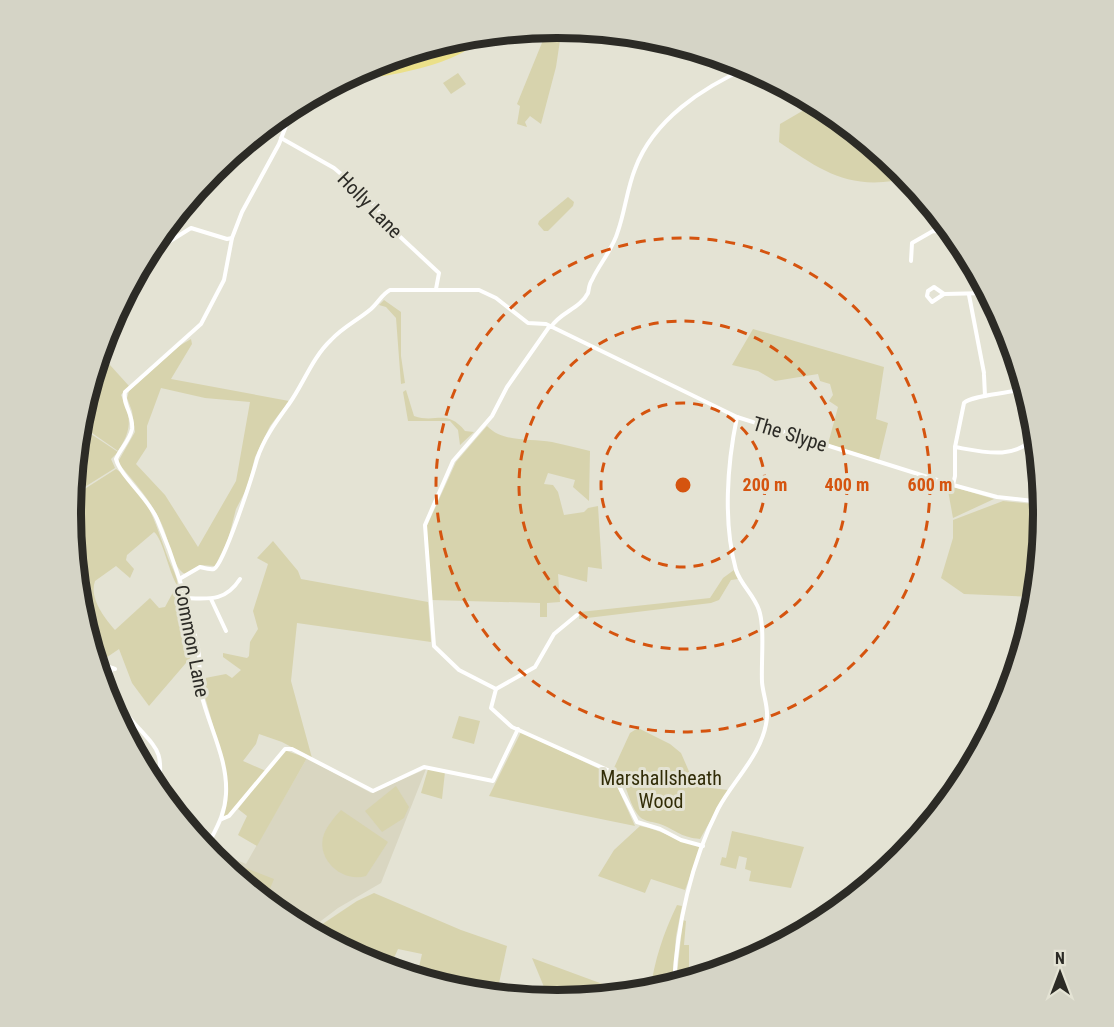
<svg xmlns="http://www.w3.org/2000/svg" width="1114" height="1027" font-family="'Roboto Condensed',sans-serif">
  <rect width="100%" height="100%" fill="#e4e3d4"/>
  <!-- built -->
  <polygon fill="#d9d6c1" points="307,758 371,793 426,769 381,883 338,908 309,930 286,918 207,851 208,848 246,864"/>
  <!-- green -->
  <g fill="#d7d3ad" fill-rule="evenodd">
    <polygon points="562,27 556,67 541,124 530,116 525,122 527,127 517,124 520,106 517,104 548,28"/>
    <polygon points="458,73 466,84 451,94 443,83"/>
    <path d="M816 103 828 109 896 165 893 181C844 188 818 168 779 142L780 124Z"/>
    <polygon points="568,197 574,202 573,206 548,231 544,231 538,224 539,221"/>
    <polygon points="384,300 401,312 401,356 405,383 401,384 396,318 386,307 379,305"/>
    <polygon points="753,329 884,367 876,419 888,423 879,460 828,444 838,407 829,401 833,395 830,384 820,381 818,374 775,381 758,371 732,365"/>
    <path d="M191 339 192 344 171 379 289 401 270 426 255 457 247 488 236 509 228 540 215 566 200 565 185 574C172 567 169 540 163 527 153 503 136 484 119 464V460L135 432 132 411 127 398 129 391 179 346ZM161 388 205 398 250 402 236 481 198 547 165 495 136 464 147 447V426Z"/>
    <path d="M100 354 129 386 121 395C132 418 132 430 118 451L79 424Z"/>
    <path d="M406 390 414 416C436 424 446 408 465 431L474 432 460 445 458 430 450 421H408L403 392Z"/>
    <polygon points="79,426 118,452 111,459 115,468 72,495"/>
    <path d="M487 426C503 443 531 438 552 442 565 445 578 448 590 451L589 501 573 487 575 480 548 473 544 484 553 485 558 492 564 515 584 512 588 508 598 506 602 569 588 567 587 582 558 574 560 602 547 603V617H540V603L431 600 426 528 456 462Z"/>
    <path d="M116 469C147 489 156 526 168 558 173 571 180 579 177 594L181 590 198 649 149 706 132 683 119 649 97 664C81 611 67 553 72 497ZM154 532C163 539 169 573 177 585L165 607 159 608 150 598 115 630C104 617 89 598 95 581L116 566 130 578 134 569 126 560 127 555Z"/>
    <polygon points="947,485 994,499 953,518"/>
    <polygon points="1003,501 1043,505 1035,597 964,594 941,578 953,538 953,520"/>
    <polygon points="273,541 298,571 301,579 428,602 431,642 297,623 291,681 312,758 282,742 259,734 256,744 243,761 266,771 228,816 224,817 227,775 200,679 226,674 232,678 241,670 223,657 223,653 247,658 249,656 250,642 258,629 253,611 268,564 257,558"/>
    <polygon points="734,570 738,579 731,580 719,600 711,603 579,619 580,612 710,598 723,578"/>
    <polygon points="459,716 480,721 474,744 452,738"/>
    <path d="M638 728 670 744 681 753 691 776 703 787 728 790 700 839C682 837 680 833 665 826 653 820 643 824 636 812 627 798 627 780 613 770L630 733Z"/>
    <polygon points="521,732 612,775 635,826 489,796"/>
    <polygon points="284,750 307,758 257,846 238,835 247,816 238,809"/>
    <polygon points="428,769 445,772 442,799 421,793"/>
    <polygon points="396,786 409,807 404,818 382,832 365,811"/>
    <path d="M341 810 388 842 366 876C342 883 315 859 324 834 327 826 336 815 341 810Z"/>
    <path d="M640 826C662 830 679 842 701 846L685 890 651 879 645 893 598 876 614 850Z"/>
    <polygon points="732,831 804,847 791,888 749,881 751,871 745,869 747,858 739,856 736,869 720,865 722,857 726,858"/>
    <polygon points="235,864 274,879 265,901 232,873"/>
    <polygon points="374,893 461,930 507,946 498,988 395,966 396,963 419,967 422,954 398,949 389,969 370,963 312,931 357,901"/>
    <path d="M677 905 682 906 676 936 672 985 650 991C655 959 663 934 677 905Z"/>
    <polygon points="683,920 686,921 684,945 689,945 689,979 676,983"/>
    <polygon points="532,958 627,993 549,999"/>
  </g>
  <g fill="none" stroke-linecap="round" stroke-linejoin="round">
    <!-- stream -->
    <polyline stroke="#878363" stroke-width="1.5" points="219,863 220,861"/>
    <!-- minor -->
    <g stroke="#fff" stroke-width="4">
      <polyline points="281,138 334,168 368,197 395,232 439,273 436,289"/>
      <polyline points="911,261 912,243 933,231 953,232"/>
      <polyline points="137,273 167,243 191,228 227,239 232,238 242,212 279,144 294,105"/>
      <polyline points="944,294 934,287 928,291 927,296 932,302 944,294 988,293"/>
      <polyline points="969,295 984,373"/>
      <path d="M551 327C560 312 580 309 588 293 589 289 589 284 592 280 600 263 613 249 618 231 625 211 627 189 635 169 653 120 703 87 749 67"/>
      <polyline points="984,375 985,396"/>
      <polyline points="1031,441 1037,449"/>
      <path d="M955 447C983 452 1016 461 1036 435"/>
      <path d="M953 485 955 476V447L964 403C972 395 1009 394 1025 388"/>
      <path d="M181 578 200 567C204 568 210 570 214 569 224 564 253 474 257 459 264 438 276 422 289 404 304 383 312 358 331 340 343 327 358 320 371 309 378 303 382 294 390 290H479L496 298 528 323 546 324 737 417 953 485 997 497 1042 502"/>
      <path d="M184 598C209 599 225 602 240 579"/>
      <polyline points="211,599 226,631"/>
      <polyline points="577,615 554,634 535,667 496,689 491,708 512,727 612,772 637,822 660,829 681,840 703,846"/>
      <polyline points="109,667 115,669"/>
      <polyline points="496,689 459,670 434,646 425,525 453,461 492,416 507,387 549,327"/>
      <polyline points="106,693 112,668"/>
      <polyline points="107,697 115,704 122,716"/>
      <path d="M118 707C127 711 128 717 134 723 161 753 162 750 159 791"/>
      <polyline points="152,784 159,784"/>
      <polyline points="222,819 229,816 285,749 292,749 373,791 424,767 493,781 518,729"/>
      <path d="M206 849C215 830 225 816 226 794 228 759 209 727 201 693 198 678 201 662 198 648 188 603 175 561 157 519 148 498 120 476 116 459 120 449 130 440 132 429 134 415 122 404 125 392L201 324 224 280 232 238"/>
      <path d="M674 984C677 926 691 862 718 809 734 779 763 754 767 718 768 705 763 695 762 682 761 662 765 628 759 610 754 595 741 585 736 570 723 523 727 465 737 417"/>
    </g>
    <!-- major -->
    <path stroke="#ebe089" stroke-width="6" d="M348 76C382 76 458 62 480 35"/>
  </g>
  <!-- distance rings -->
  <g fill="none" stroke="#d5540f" stroke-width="3" stroke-dasharray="10 8">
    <circle cx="683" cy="485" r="82"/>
    <circle cx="683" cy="485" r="164"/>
    <circle cx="683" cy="485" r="247"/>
  </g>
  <g text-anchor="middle" stroke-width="6" stroke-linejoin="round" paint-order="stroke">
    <!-- street labels -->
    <g font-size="20" fill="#2c2b26" stroke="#e4e3d4">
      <text transform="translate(370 205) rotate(46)" y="7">Holly Lane</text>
      <text transform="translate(790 434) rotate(17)" y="7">The Slype</text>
      <text transform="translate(192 641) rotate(79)" y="7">Common Lane</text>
    </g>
    <!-- park labels -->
    <g font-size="20" fill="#312c07" stroke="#e4e3d4">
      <text x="661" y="785">Marshallsheath<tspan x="661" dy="23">Wood</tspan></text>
    </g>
  </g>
  <!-- crop -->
  <path d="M0 0H1114V1027H0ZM81 514a476 476 0 1 1 952 0a476 476 0 1 1-952 0Z" fill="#d5d4c6" fill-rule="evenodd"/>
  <path fill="none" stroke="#2c2b26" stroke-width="8" d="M81 514a476 476 0 1 1 952 0a476 476 0 1 1-952 0Z"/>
  <circle cx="683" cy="485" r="9" fill="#d5540f" stroke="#e4e3d4" stroke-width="3"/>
  <g font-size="18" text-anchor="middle" font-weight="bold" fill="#d5540f" stroke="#e4e3d4" stroke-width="6" stroke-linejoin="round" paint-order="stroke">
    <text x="765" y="491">200 m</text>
    <text x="847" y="491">400 m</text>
    <text x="930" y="491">600 m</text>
  </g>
  <!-- north arrow -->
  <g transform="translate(1060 973)" stroke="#e4e3d4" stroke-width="4.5" paint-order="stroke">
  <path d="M0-4.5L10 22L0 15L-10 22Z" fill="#2c2b26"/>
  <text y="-9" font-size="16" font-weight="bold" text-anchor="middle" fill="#2c2b26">N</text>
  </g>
</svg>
